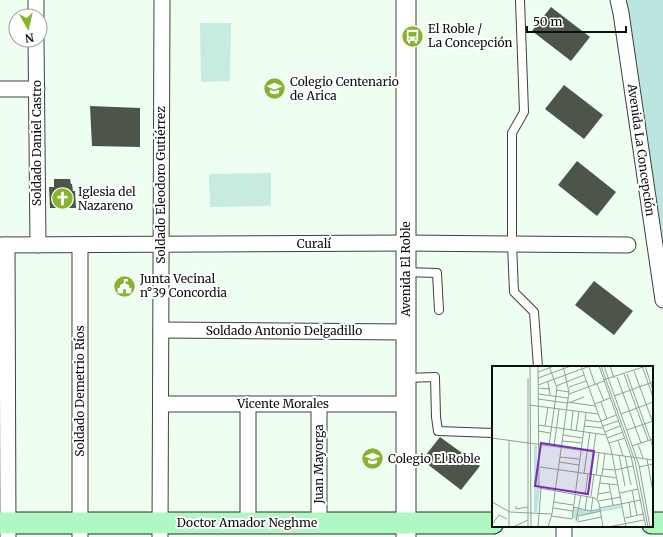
<svg xmlns="http://www.w3.org/2000/svg" width="663" height="537" font-family="Merriweather,serif">
  <rect width="100%" height="100%" fill="#eefef1"/>
  <!-- green -->
  <polygon fill="#bae6df" points="624,0 663,0 663,244 626,5"/>
  <!-- pitch -->
  <g fill="#c8ebe1">
    <polygon points="200,23 231,23 230,81 201,82"/>
    <polygon points="271,173 271,206 210,207 209,174"/>
  </g>
  <!-- building -->
  <g fill="#4d554a">
    <polygon points="551,7 590,37 571,61 532,31"/>
    <polygon points="564,85 603,115 584,139 545,109"/>
    <polygon points="90,106 140,108 140,147 92,146"/>
    <polygon points="577,161 616,192 597,216 558,185"/>
    <polygon points="54,179 70,179 71,184 72,184 73,191 75,191 76,208 50,208 49,187 54,187"/>
    <polygon points="594,281 633,311 614,335 575,305"/>
    <polygon points="440,437 480,466 461,490 422,460"/>
  </g>
  <g fill="none" stroke-linecap="round" stroke-linejoin="round">
    <defs>
      <g id="service">
        <polyline points="520,0 524,112 512,133 512,244 514,292 534,312 538,367"/>
        <polyline points="406,272 437,273 439,310"/>
        <polyline points="406,378 435,377 436,417 438,431 493,433"/>
      </g>
      <g id="minor">
        <polyline points="36,0 36,16"/>
        <polyline points="618,0 621,13 663,300"/>
        <polyline points="36,40 38,245"/>
        <polyline points="0,89 37,89"/>
        <polyline points="0,245 406,243 628,245"/>
        <polyline points="7,245 8,537"/>
        <polyline points="80,245 80,537"/>
        <polyline points="161,330 406,332"/>
        <polyline points="161,404 406,404"/>
        <polyline points="248,404 248,523"/>
        <polyline points="319,523 319,404"/>
        <polyline points="564,526 564,537"/>
        <polyline points="160,537 162,0"/>
      </g>
      <polyline id="tertiary" points="406,537 406,0"/>
      <g id="secondary">
        <polyline points="0,523 493,523"/>
        <polyline points="652,523 663,523"/>
      </g>
    </defs>
    <!-- service casing -->
    <use href="#service" stroke="#404040" stroke-width="10"/>
    <!-- minor casing -->
    <use href="#minor" stroke="#404040" stroke-width="17"/>
    <!-- tertiary casing -->
    <use href="#tertiary" stroke="#404040" stroke-width="21"/>
    <!-- secondary casing -->
    <use href="#secondary" stroke="#2f2f2f" stroke-width="23"/>
    <!-- service -->
    <use href="#service" stroke="#fff" stroke-width="8"/>
    <!-- minor -->
    <use href="#minor" stroke="#fff" stroke-width="15"/>
    <!-- tertiary -->
    <use href="#tertiary" stroke="#fff" stroke-width="19"/>
    <!-- secondary -->
    <use href="#secondary" stroke="#adf9c1" stroke-width="21"/>
  </g>
  <!-- icons -->
  <defs>
    <symbol id="bus-disc" viewBox="-11 -11 22 22"><circle r="9.5" fill="#88b32f" stroke="#fff"/><path d="M-5-6H5V4H4V6H2V4H-2V6H-4V4H-5ZM-3.5-4V0h7V-4ZM-3.5 1.2v1.5H-2V1.2ZM2 1.2v1.5H3.5V1.2Z" fill="#fff"/></symbol>
    <symbol id="school-disc" viewBox="-11 -11 22 22"><circle r="9.5" fill="#88b32f" stroke="#fff"/><path d="M0-5L7-2L0 1L-7-2ZM-4 1L0 2.5L4 1V4Q0 6-4 4Z" fill="#fff"/></symbol>
    <symbol id="church-disc" viewBox="-11 -11 22 22"><circle r="9.5" fill="#88b32f" stroke="#fff"/><path d="M-1.2-6h2.4v3.5h3.3v2.4h-3.3V6h-2.4V-.1h-3.3v-2.4h3.3Z" fill="#fff"/></symbol>
    <symbol id="civic-disc" viewBox="-11 -11 22 22"><circle r="9.5" fill="#88b32f" stroke="#fff"/><path d="M-.6-6.5H3V-4.5H.6V-3L4-1V1h2V6H-6V1h2V-1L-.6-3ZM-1.2 2.5V6h2.4V2.5Z" fill="#fff"/></symbol>
  </defs>
  <g fill-rule="evenodd">
    <use href="#bus-disc" x="400" y="24" width="25" height="25"/>
    <use href="#school-disc" x="262" y="76" width="25" height="25"/>
    <use href="#church-disc" x="50" y="186" width="25" height="25"/>
    <use href="#civic-disc" x="112" y="274" width="25" height="25"/>
    <use href="#school-disc" x="360" y="446" width="25" height="25"/>
  </g>
  <g text-anchor="middle" stroke-width="4" stroke-linejoin="round" paint-order="stroke">
    <!-- poi labels -->
    <g font-size="12" fill="#0d0d0d" stroke="#fff" text-anchor="start">
      <text x="428" y="33">El Roble /<tspan x="428" dy="14">La Concepción</tspan></text>
      <text x="290" y="86">Colegio Centenario<tspan x="290" dy="14">de Arica</tspan></text>
      <text x="78" y="196">Iglesia del<tspan x="78" dy="14">Nazareno</tspan></text>
      <text x="140" y="283">Junta Vecinal<tspan x="140" dy="14">n°39 Concordia</tspan></text>
      <text x="388" y="463">Colegio El Roble</text>
    </g>
    <!-- street labels -->
    <g font-size="12" fill="#0d0d0d" stroke="#fff">
      <text transform="translate(37 143) rotate(-90)" y="4">Soldado Daniel Castro</text>
      <text transform="translate(641 150) rotate(82)" y="4">Avenida La Concepción</text>
      <text transform="translate(161 185) rotate(-90)" y="4">Soldado Eleodoro Gutiérrez</text>
      <text x="314" y="248">Curalí</text>
      <text transform="translate(406 269) rotate(-90)" y="4">Avenida El Roble</text>
      <text x="284" y="335">Soldado Antonio Delgadillo</text>
      <text transform="translate(80 391) rotate(-90)" y="4">Soldado Demetrio Ríos</text>
      <text x="283" y="408">Vicente Morales</text>
      <text transform="translate(319 464) rotate(-90)" y="4">Juan Mayorga</text>
      <text x="247" y="527">Doctor Amador Neghme</text>
    </g>
  </g>
  <!-- overview -->
  <g transform="translate(492 366)">
    <rect width="161" height="161" fill="#eefef1"/>
    <path d="M42 79 45 80 46 120 48 124 45 146H42ZM129 139 130 142 87 150V155L80 152 81 142 99 145Z" fill="#bae6df"/>
    <path fill="none" stroke="#949e96" stroke-width="1" d="M38 0 39 161M46 0 47 122 103 132 107 137 111 161M89 0 119 83 134 161M107 0 139 90 154 161M109 0 143 95 156 161M112 0 147 99 158 161M118 0 122 12M150 0 161 31M153 0 161 24M97 1 103 18M142 5 161 57M46 6 62 0M132 8 156 74M135 8 161 81M125 11 149 77M36 12V161M46 12 79 0M111 14 154 0M56 16 58 29M105 18 112 35M46 19 98 0M64 20 92 9M77 21 94 15M96 21 112 15M46 22 58 23M64 24 77 26M46 28 76 32M77 28 96 21M122 30 161 16M46 33 75 37M75 36 103 40M79 36 92 31M109 36 115 53M103 38 118 32M37 39 106 48M129 48 161 36M93 54 107 56 124 49M46 59 114 69M53 60 56 41M92 60 111 62M111 60 126 55M79 64 81 45M135 64 161 55M46 65 58 67M84 65 87 46M113 66 128 60M71 69 91 72M0 72 161 94M115 72 131 66M126 74 131 90M70 75 90 77M117 77 133 72M146 78 151 92M57 79 65 22 57 0M62 80 67 43M140 80 161 73M127 89 133 120M133 90 139 119M68 91 87 93M155 93 161 126M67 96 87 99M48 101 125 112M147 101 161 98M111 103 123 104 141 100M92 107 98 66M98 108 104 67M104 109 107 86M110 109 113 87M108 117 126 119M117 118 121 139M140 124 145 149M128 127 146 123M106 128 118 126M93 129 96 108M99 130 102 108M105 134 109 109M106 135 129 131M0 136 18 146 60 148M61 136 81 139M137 136 139 150M24 140V143L36 141M81 141 99 145 108 143M61 142 81 145M108 142 149 134M93 145 95 130M99 145 101 131M59 150 80 153M86 150 109 145M133 152 151 148M80 153 94 47M84 155 89 129M85 156 110 151M1 157 7 149 15 153M17 161V74M21 161 36 154M46 161 49 123M56 161 60 148 77 26 71 0M116 161 152 154"/>
    <path fill="#7b2cbf" fill-opacity="0.15" stroke="#7b2cbf" stroke-width="2" d="M49 77 102 85 96 128 43 120Z"/>
    <rect width="161" height="161" fill="none" stroke="#0d0d0d" stroke-width="2"/>
  </g>
  <!-- north arrow -->
  <g transform="translate(28 28) rotate(172)"><circle r="19" fill="#ffffff" stroke="#9e9e9e"/>
  <path d="M0-3L7 15L0 10L-7 15Z" fill="#88b32f"/>
  <text y="-6" font-size="11" font-weight="bold" text-anchor="middle" fill="#0d0d0d">N</text>
  </g>
  <!-- scale -->
  <path d="M527 26v6h99v-6" fill="none" stroke="#0d0d0d" stroke-width="2"/>
  <text x="533" y="26" font-size="12" fill="#0d0d0d" stroke="#ffffff" stroke-width="3" paint-order="stroke">50 m</text>
</svg>
